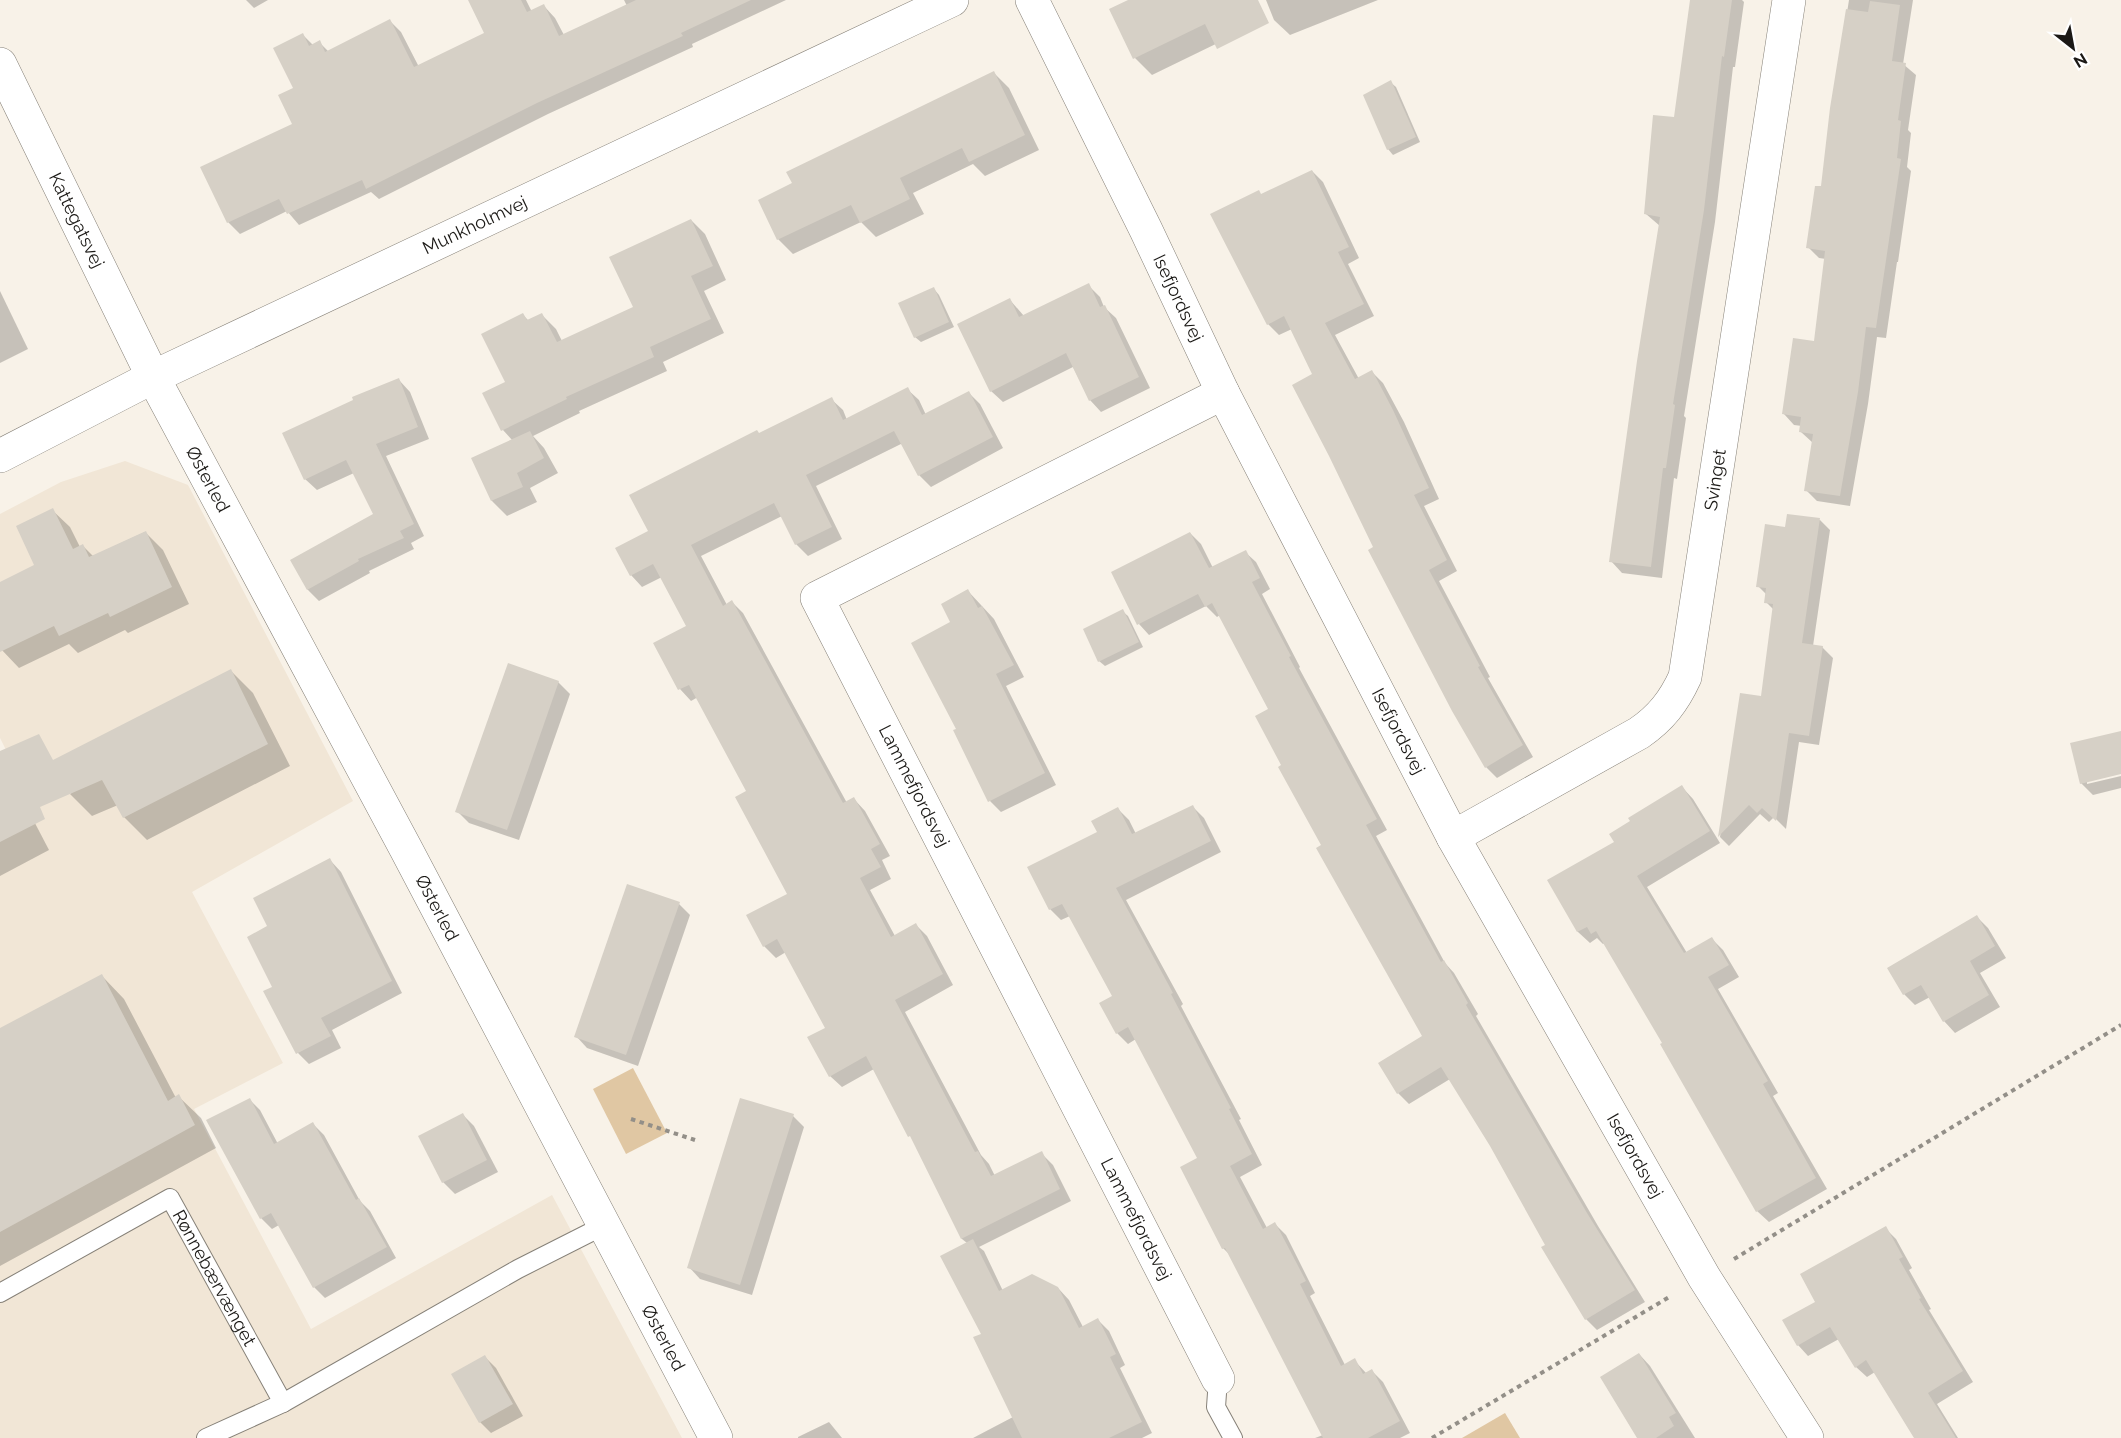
<svg xmlns="http://www.w3.org/2000/svg" width="2121" height="1438" font-family="Raleway,sans-serif">
  <rect width="100%" height="100%" fill="#f8f2e8"/>
  <!-- built -->
  <polygon fill="#f1e6d6" points="125,461 188,485 353,801 192,892 283,1063 194,1109 311,1329 552,1195 682,1438 0,1438 0,790 21,780 0,738 0,514 61,482"/>
  <!-- green -->
  <g fill="#e0c7a3">
    <polygon points="633,1068 667,1133 626,1154 593,1089"/>
    <polygon points="1505,1413 1520,1438 1462,1438"/>
  </g>
  <!-- shadow -->
  <g fill="#0003">
    <polygon points="246,0 268,0 254,8"/>
    <polygon points="493,0 526,0 532,12 544,6 555,18 564,35 627,6 624,0 786,0 692,44 693,47 548,114 379,199 371,192 299,225 287,211 240,234 228,222 294,125 295,88 303,35 313,45 319,42 329,52 390,21 401,32 419,67 486,33"/>
    <polygon points="1132,0 1207,0 1226,39 1152,75 1135,58"/>
    <polygon points="1266,0 1378,0 1290,35 1274,20"/>
    <polygon points="1692,0 1742,0 1744,2 1735,67 1733,67 1715,222 1684,416 1686,418 1677,479 1674,478 1662,578 1622,573 1611,561 1660,226 1646,214 1675,119"/>
    <polygon points="1849,0 1913,0 1903,64 1916,75 1908,130 1911,133 1907,167 1911,171 1898,262 1897,262 1886,338 1877,337 1868,404 1850,506 1817,501 1806,490 1813,443 1801,432 1802,426 1794,425 1784,414 1815,343 1826,259 1819,258 1808,247 1822,188 1832,108"/>
    <polygon points="994,73 1009,88 1039,150 985,176 973,164 913,193 924,214 876,237 861,222 793,254 778,239 760,201"/>
    <polygon points="1390,82 1396,87 1420,142 1393,155 1388,149"/>
    <polygon points="1312,171 1323,182 1359,258 1348,264 1374,316 1335,335 1359,379 1372,372 1383,383 1404,422 1439,499 1424,506 1457,571 1439,581 1490,677 1488,678 1533,757 1497,778 1486,767 1375,548 1314,375 1292,329 1279,335 1268,324 1262,195"/>
    <polygon points="691,220 705,234 726,280 704,291 724,333 663,362 667,371 579,411 580,413 533,436 544,448 558,473 530,488 537,502 507,516 492,501 473,458 512,440 503,430 484,394 507,382 523,315 529,321 542,315 556,329 562,341 635,308"/>
    <polygon points="1088,285 1100,297 1104,307 1116,318 1150,388 1101,412 1090,400 1073,367 1003,402 991,391 1010,300 1024,316"/>
    <polygon points="934,289 939,295 954,327 921,342 915,337"/>
    <polygon points="0,291 28,349 0,363"/>
    <polygon points="399,380 410,392 429,439 386,456 424,536 411,543 414,549 369,571 370,573 319,601 308,590 292,561 375,515 354,473 317,490 305,479"/>
    <polygon points="907,389 919,400 926,415 969,393 980,404 1003,448 931,487 919,475 903,443 816,486 842,539 808,556 796,544 782,516 701,556 727,605 732,602 743,613 847,803 854,799 865,811 890,856 882,860 891,879 870,890 895,936 916,925 927,936 953,985 905,1012 981,1155 989,1164 995,1176 1041,1153 1053,1165 1071,1201 979,1247 984,1251 1003,1291 1058,1288 1069,1300 1083,1327 1098,1320 1109,1331 1125,1365 1120,1368 1152,1433 1142,1438 973,1438 1013,1417 983,1334 967,1243 962,1239 913,1140 874,1069 842,1087 830,1076 827,1028 786,952 776,958 764,946 748,916 789,894 748,792 698,697 691,701 680,689 655,644 688,627 662,577 642,587 631,575 650,532 760,435 831,399 843,410 847,420"/>
    <polygon points="52,510 70,527 80,547 83,546 93,556 145,532 163,550 189,604 128,633 125,630 78,653 69,644 19,668 0,648 0,583 36,566"/>
    <polygon points="1820,520 1830,530 1813,646 1822,647 1833,658 1819,745 1799,742 1786,829 1774,817 1769,822 1760,814 1729,846 1720,837 1742,695 1762,698 1774,610 1766,602 1767,595 1758,586 1786,529"/>
    <polygon points="1190,533 1201,544 1213,568 1245,552 1256,562 1270,589 1262,594 1300,667 1299,668 1387,830 1376,836 1445,963 1454,973 1478,1014 1476,1016 1598,1226 1645,1302 1597,1330 1586,1319 1543,1248 1547,1245 1491,1146 1450,1079 1409,1104 1398,1093 1424,1037 1283,765 1270,710 1220,615 1217,617 1206,606 1149,635 1139,624"/>
    <polygon points="968,591 994,619 1024,677 1006,686 1056,785 1001,812 990,801 952,623"/>
    <polygon points="1122,611 1128,616 1143,647 1105,666 1099,661"/>
    <polygon points="231,671 253,693 290,766 147,840 124,817 118,805 92,816 70,794"/>
    <polygon points="558,682 570,694 519,840 469,823 457,811"/>
    <polygon points="2121,732 2121,772 2087,781 2087,784 2121,776 2121,788 2093,795 2081,783"/>
    <polygon points="0,786 26,806 49,850 0,876"/>
    <polygon points="1682,787 1693,799 1720,843 1647,887 1687,953 1712,939 1723,950 1739,977 1718,989 1778,1093 1773,1096 1827,1189 1769,1222 1757,1211 1664,1043 1605,943 1603,944 1597,938 1590,943 1578,932 1550,881 1616,843"/>
    <polygon points="1193,807 1204,818 1221,852 1126,900 1183,1004 1181,1006 1241,1119 1239,1120 1262,1165 1240,1177 1267,1228 1275,1224 1286,1235 1315,1293 1310,1296 1345,1365 1354,1360 1366,1373 1372,1371 1383,1382 1410,1433 1400,1438 1315,1438 1323,1435 1232,1257 1223,1248 1199,1159 1136,1039 1128,1044 1117,1033 1114,996 1070,916 1061,920 1050,909 1099,832 1118,809 1129,820 1136,834"/>
    <polygon points="330,860 341,872 402,993 332,1030 341,1048 309,1064 298,1053 274,987 269,926"/>
    <polygon points="679,904 690,915 638,1066 587,1048 576,1036"/>
    <polygon points="1977,917 1988,928 2006,958 1980,973 2000,1007 1955,1033 1944,1021 1930,997 1915,1005 1904,994"/>
    <polygon points="102,976 124,999 176,1098 178,1096 201,1118 216,1148 0,1266 0,1029"/>
    <polygon points="249,1099 260,1110 278,1144 313,1124 324,1135 360,1201 370,1211 396,1258 325,1298 314,1287 279,1225 272,1229 261,1218"/>
    <polygon points="463,1115 474,1126 498,1172 455,1194 443,1182"/>
    <polygon points="793,1116 804,1127 752,1295 700,1279 689,1267"/>
    <polygon points="1885,1228 1896,1239 1912,1268 1909,1270 1931,1309 1929,1310 1973,1382 1937,1404 1958,1438 1916,1438 1875,1372 1867,1377 1856,1367 1839,1339 1808,1356 1798,1345 1817,1302"/>
    <polygon points="1639,1354 1650,1366 1695,1438 1639,1438"/>
    <polygon points="485,1357 496,1368 523,1416 491,1433 480,1422"/>
    <polygon points="829,1422 842,1438 798,1438 798,1437"/>
  </g>
  <!-- building -->
  <g fill="#d6d0c6">
    <polygon points="468,0 521,0 527,12 544,4 559,36 636,0 751,0 681,33 683,36 537,103 366,189 362,180 287,214 279,199 227,223 200,167 292,124 278,95 293,88 273,48 303,33 309,46 320,40 325,52 390,19 414,67 484,33"/>
    <polygon points="1128,0 1258,0 1269,23 1217,49 1205,24 1133,59 1109,9"/>
    <polygon points="1690,0 1732,0 1724,57 1722,56 1704,210 1673,404 1675,405 1666,468 1663,468 1651,567 1609,562 1637,361 1660,217 1644,214 1653,115 1674,117"/>
    <polygon points="1870,1 1900,5 1892,61 1906,63 1898,120 1901,121 1897,158 1901,159 1876,328 1866,327 1858,392 1840,496 1804,491 1813,434 1799,432 1801,417 1782,414 1793,338 1814,341 1825,251 1806,248 1815,186 1821,186 1830,108 1846,9 1868,12"/>
    <polygon points="994,71 1025,135 969,162 962,148 900,178 910,199 860,223 851,205 777,240 758,200 792,183 786,172"/>
    <polygon points="1391,80 1416,137 1387,150 1363,95"/>
    <polygon points="1312,170 1349,247 1338,252 1364,304 1325,323 1355,379 1372,370 1393,410 1429,488 1414,495 1447,560 1429,570 1480,666 1478,667 1523,745 1485,768 1452,711 1368,550 1373,547 1329,456 1292,385 1312,374 1284,316 1267,325 1210,214 1259,190 1261,194"/>
    <polygon points="691,219 713,266 691,276 711,319 650,347 654,357 566,397 567,399 501,431 482,393 505,382 481,334 523,313 527,320 542,313 557,342 633,307 609,257"/>
    <polygon points="1089,283 1100,307 1105,305 1139,377 1089,401 1066,353 990,392 957,324 1010,298 1019,317"/>
    <polygon points="934,287 949,322 914,338 898,303"/>
    <polygon points="399,378 418,427 376,444 414,524 400,531 404,538 358,559 359,561 307,590 290,560 373,514 346,460 304,480 282,433 353,400 352,397"/>
    <polygon points="908,387 922,415 969,391 993,437 918,476 894,431 806,475 832,527 795,545 774,503 691,545 723,606 732,600 843,803 854,797 880,844 871,849 881,867 860,878 891,937 916,923 943,974 895,1000 975,1152 978,1151 991,1176 1042,1151 1060,1189 961,1239 910,1136 908,1137 866,1056 829,1077 807,1037 825,1028 777,939 763,947 746,915 787,894 735,797 746,791 689,685 678,690 653,643 686,626 653,564 630,576 615,548 648,531 629,495 757,430 759,433 832,397 843,420"/>
    <polygon points="530,431 544,458 517,473 523,487 491,501 471,458"/>
    <polygon points="53,508 73,549 83,544 89,557 146,531 172,587 110,617 108,613 59,636 54,626 0,652 0,582 34,565 16,526"/>
    <polygon points="1787,514 1820,518 1802,643 1823,646 1809,736 1789,733 1776,821 1762,808 1757,813 1749,805 1718,837 1740,693 1761,696 1773,604 1764,603 1766,588 1756,587 1765,524 1785,527"/>
    <polygon points="1190,532 1209,568 1246,550 1260,578 1252,582 1291,656 1289,657 1377,819 1366,825 1441,962 1444,960 1468,1003 1466,1005 1497,1058 1587,1213 1635,1290 1585,1320 1541,1247 1545,1245 1490,1146 1441,1067 1397,1094 1378,1063 1422,1036 1316,848 1321,845 1278,767 1281,765 1255,716 1268,709 1212,603 1205,607 1198,594 1137,625 1111,572"/>
    <polygon points="968,589 978,608 982,606 1014,665 996,674 1045,773 988,802 953,730 956,729 911,643 950,622 941,604"/>
    <polygon points="1123,609 1139,642 1098,662 1083,629"/>
    <polygon points="508,663 559,681 507,830 455,812"/>
    <polygon points="231,669 268,744 123,818 102,780 40,807 45,819 0,842 0,751 39,734 53,760"/>
    <polygon points="2121,731 2121,774 2080,784 2070,743"/>
    <polygon points="1682,785 1710,831 1637,876 1684,953 1712,937 1729,965 1708,977 1768,1081 1763,1084 1816,1178 1756,1212 1660,1044 1662,1043 1596,931 1591,934 1587,927 1577,932 1547,880 1614,842 1609,834 1630,821 1628,818"/>
    <polygon points="1193,805 1211,841 1116,888 1173,993 1171,994 1231,1108 1229,1109 1252,1154 1230,1166 1263,1229 1275,1222 1306,1281 1300,1284 1341,1366 1355,1358 1363,1374 1372,1369 1400,1421 1368,1438 1323,1438 1225,1248 1222,1249 1180,1167 1197,1158 1128,1027 1116,1034 1099,1003 1112,996 1062,904 1049,910 1027,867 1097,832 1091,821 1118,807 1132,834"/>
    <polygon points="330,858 392,981 321,1018 331,1036 296,1054 263,991 272,987 247,937 267,926 253,898"/>
    <polygon points="627,884 680,902 626,1055 574,1037"/>
    <polygon points="1977,915 1995,946 1970,961 1989,995 1943,1022 1921,985 1903,995 1887,968"/>
    <polygon points="102,974 168,1101 179,1094 195,1125 0,1232 0,1028"/>
    <polygon points="250,1098 274,1144 313,1122 356,1200 359,1198 387,1247 313,1288 271,1213 260,1219 206,1120"/>
    <polygon points="740,1098 794,1114 740,1285 687,1268"/>
    <polygon points="463,1113 487,1160 442,1183 418,1136"/>
    <polygon points="1886,1226 1903,1257 1899,1259 1921,1298 1919,1299 1963,1371 1928,1393 1956,1438 1914,1438 1866,1360 1855,1368 1830,1327 1797,1346 1782,1320 1815,1302 1800,1274"/>
    <polygon points="973,1239 999,1291 1032,1274 1058,1287 1079,1328 1098,1318 1116,1354 1110,1357 1142,1422 1109,1438 1022,1438 973,1337 981,1334 940,1256"/>
    <polygon points="1639,1353 1676,1413 1669,1417 1674,1426 1656,1438 1637,1438 1600,1377"/>
    <polygon points="485,1355 513,1404 479,1423 451,1374"/>
  </g>
  <g fill="none" stroke-linecap="round" stroke-linejoin="round">
    <defs>
      <g id="service">
        <path id="s1" d="M0 1293 170 1198 283 1403"/>
        <polyline points="1218,1379 1216,1407 1233,1438"/>
        <polyline points="206,1438 283,1403 518,1269 603,1226"/>
      </g>
      <g id="minor">
        <path id="s2" d="M1032 0 1146 230 1223 393 1453 837 1704 1277 1807 1438"/>
        <path id="s3" d="M153 377 406 849 716 1438"/>
        <path id="s4" d="M1453 837 1639 733C1661 718 1674 701 1685 677L1789 0"/>
        <polyline points="1218,1379 817,598 1223,393"/>
      </g>
      <g id="tertiary">
        <path id="s5" d="M0 64 153 377"/>
        <path id="s6" d="M0 456 153 377 952 0"/>
      </g>
    </defs>
    <!-- service casing -->
    <use href="#service" stroke="#868178" stroke-width="20"/>
    <!-- minor casing -->
    <use href="#minor" stroke="#868178" stroke-width="34"/>
    <!-- tertiary casing -->
    <use href="#tertiary" stroke="#868178" stroke-width="34"/>
    <!-- path -->
    <g stroke="#938f88" stroke-width="4" stroke-dasharray="4.5 4.5" stroke-linecap="butt">
      <polyline points="631,1119 695,1140"/>
      <polyline points="1734,1259 2121,1025"/>
      <polyline points="1432,1438 1671,1296"/>
    </g>
    <!-- service -->
    <use href="#service" stroke="#fff" stroke-width="18"/>
    <!-- minor -->
    <use href="#minor" stroke="#fff" stroke-width="33"/>
    <!-- tertiary -->
    <use href="#tertiary" stroke="#fff" stroke-width="33"/>
  </g>
  <g text-anchor="middle" stroke-width="4.5" stroke-linejoin="round" paint-order="stroke">
    <!-- street labels -->
    <g font-size="18" fill="#1b1916" stroke="#fff">
      <text dy="6" stroke="none"><textPath href="#s5" startOffset="174">Kattegatsvej</textPath></text>
      <text dy="6" stroke="none"><textPath href="#s6" startOffset="528">Munkholmvej</textPath></text>
      <text dy="6" stroke="none"><textPath href="#s2" startOffset="332">Isefjordsvej</textPath></text>
      <text dy="6" stroke="none"><textPath href="#s3" startOffset="116">Østerled</textPath></text>
      <text dy="6" stroke="none"><textPath href="#s4" startOffset="486">Svinget</textPath></text>
      <text dy="6" stroke="none"><textPath href="#s2" startOffset="818">Isefjordsvej</textPath></text>
      <text transform="translate(914 786) rotate(63)" y="6">Lammefjordsvej</text>
      <text dy="6" stroke="none"><textPath href="#s3" startOffset="602">Østerled</textPath></text>
      <text dy="6" stroke="none"><textPath href="#s2" startOffset="1304">Isefjordsvej</textPath></text>
      <text transform="translate(1136 1219) rotate(63)" y="6">Lammefjordsvej</text>
      <text dy="6" stroke="none"><textPath href="#s1" startOffset="286">Rønnebærvænget</textPath></text>
      <text dy="6" stroke="none"><textPath href="#s3" startOffset="1088">Østerled</textPath></text>
    </g>
  </g>
  <!-- north arrow -->
  <g transform="translate(2073 48) rotate(149)" stroke="#ffffff" stroke-width="4.5" paint-order="stroke">
  <path d="M0-4.5L10 22L0 15L-10 22Z" fill="#1b1916"/>
  <text y="-9" font-size="16" font-weight="bold" text-anchor="middle" fill="#1b1916">N</text>
  </g>
</svg>
